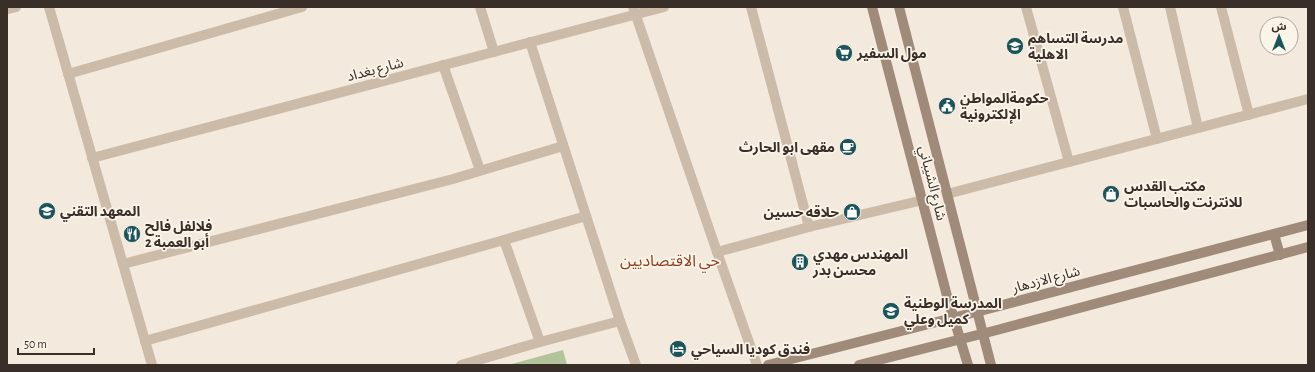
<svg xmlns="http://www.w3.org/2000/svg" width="1315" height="372" font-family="'Alegreya Sans','Noto Sans Arabic',sans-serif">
  <rect width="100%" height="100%" fill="#f3eadd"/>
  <!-- green -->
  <polygon fill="#b3c39c" points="563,350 567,365 508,365"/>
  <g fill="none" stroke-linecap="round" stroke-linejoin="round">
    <!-- minor -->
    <g stroke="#ccbba8" stroke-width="10">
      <polyline points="480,7 494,52"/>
      <polyline points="633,7 717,252 757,365"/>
      <polyline points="751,7 809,227"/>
      <polyline points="1026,7 1069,162"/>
      <polyline points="1123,7 1157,139"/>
      <polyline points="1170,7 1198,128"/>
      <polyline points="1221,7 1249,115"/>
      <polyline points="7,9 16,7"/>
      <polyline points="530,42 620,321 636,365"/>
      <polyline points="443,65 480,170"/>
      <polyline points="68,74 302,7"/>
      <polyline points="92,158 664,7"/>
      <polyline points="947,194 1308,99"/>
      <polyline points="504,240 540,342"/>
      <polyline points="717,252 809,227 923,200"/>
      <polyline points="123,264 453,179 563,146"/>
      <polyline points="145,341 504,240 586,216"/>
      <polyline points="461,365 540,342 620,321"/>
    </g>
    <!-- tertiary -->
    <polyline stroke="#ccbba8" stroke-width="10" points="49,7 152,365"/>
    <!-- secondary -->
    <g stroke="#a08a79" stroke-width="10">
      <polyline points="872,7 947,296 968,365"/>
      <polyline points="899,7 991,365"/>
      <polyline points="1274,234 1280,255"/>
      <polyline points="768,365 976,312 1308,225"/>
      <polyline points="859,365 997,330 1308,247"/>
    </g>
  </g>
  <!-- icons -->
  <defs>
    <symbol id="school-disc" viewBox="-11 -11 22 22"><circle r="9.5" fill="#1c545c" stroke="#fbf4e9"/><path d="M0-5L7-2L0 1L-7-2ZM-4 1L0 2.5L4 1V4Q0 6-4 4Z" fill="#fff"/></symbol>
    <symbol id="supermarket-disc" viewBox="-11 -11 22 22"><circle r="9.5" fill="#1c545c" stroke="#fbf4e9"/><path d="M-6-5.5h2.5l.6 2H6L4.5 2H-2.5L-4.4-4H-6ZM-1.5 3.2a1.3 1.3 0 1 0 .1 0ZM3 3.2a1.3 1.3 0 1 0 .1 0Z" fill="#fff"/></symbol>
    <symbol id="civic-disc" viewBox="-11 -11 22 22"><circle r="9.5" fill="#1c545c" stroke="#fbf4e9"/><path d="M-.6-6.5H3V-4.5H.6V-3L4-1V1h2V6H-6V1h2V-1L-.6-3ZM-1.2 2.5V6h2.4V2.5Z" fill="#fff"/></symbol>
    <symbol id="cafe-disc" viewBox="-11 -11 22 22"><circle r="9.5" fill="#1c545c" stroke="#fbf4e9"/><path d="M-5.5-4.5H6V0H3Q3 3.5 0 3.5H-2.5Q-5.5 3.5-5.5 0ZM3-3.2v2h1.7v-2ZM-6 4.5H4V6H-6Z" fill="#fff"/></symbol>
    <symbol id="shop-disc" viewBox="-11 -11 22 22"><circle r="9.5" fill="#1c545c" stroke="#fbf4e9"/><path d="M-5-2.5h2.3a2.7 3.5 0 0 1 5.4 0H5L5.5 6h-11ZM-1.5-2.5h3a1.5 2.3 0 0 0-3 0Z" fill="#fff"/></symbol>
    <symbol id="university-disc" viewBox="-11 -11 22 22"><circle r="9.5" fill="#1c545c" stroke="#fbf4e9"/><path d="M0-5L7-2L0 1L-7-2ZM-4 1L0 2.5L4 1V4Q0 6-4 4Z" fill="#fff"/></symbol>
    <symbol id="restaurant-disc" viewBox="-11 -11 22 22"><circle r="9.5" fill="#1c545c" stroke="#fbf4e9"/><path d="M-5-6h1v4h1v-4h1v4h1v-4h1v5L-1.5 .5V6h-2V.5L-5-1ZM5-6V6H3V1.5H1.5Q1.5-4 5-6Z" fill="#fff"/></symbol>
    <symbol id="building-disc" viewBox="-11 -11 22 22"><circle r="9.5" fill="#1c545c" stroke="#fbf4e9"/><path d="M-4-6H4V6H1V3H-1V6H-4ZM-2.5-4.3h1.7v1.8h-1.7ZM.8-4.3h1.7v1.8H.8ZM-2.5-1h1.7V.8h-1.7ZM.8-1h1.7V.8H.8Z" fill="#fff"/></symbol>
    <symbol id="hotel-disc" viewBox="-11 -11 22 22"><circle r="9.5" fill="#1c545c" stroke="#fbf4e9"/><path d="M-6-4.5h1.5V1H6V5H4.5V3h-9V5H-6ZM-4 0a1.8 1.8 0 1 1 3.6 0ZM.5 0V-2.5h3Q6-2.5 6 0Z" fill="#fff"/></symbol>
  </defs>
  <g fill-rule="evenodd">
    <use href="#school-disc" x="1005" y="36" width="20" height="20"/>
    <use href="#supermarket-disc" x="834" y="43" width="20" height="20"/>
    <use href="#civic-disc" x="937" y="96" width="20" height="20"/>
    <use href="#cafe-disc" x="838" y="137" width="20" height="20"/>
    <use href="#shop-disc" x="1101" y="184" width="20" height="20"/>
    <use href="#university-disc" x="37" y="201" width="20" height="20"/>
    <use href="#shop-disc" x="842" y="202" width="20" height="20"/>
    <use href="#restaurant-disc" x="122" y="224" width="20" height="20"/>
    <use href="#building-disc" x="790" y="252" width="20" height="20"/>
    <use href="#school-disc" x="881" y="301" width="20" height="20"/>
    <use href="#hotel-disc" x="668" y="339" width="20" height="20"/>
  </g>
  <g text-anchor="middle" stroke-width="3.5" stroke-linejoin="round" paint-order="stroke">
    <!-- poi labels -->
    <g font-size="14" font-weight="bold" fill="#392e28" stroke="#fbf4e9" text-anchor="start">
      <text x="1028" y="43">مدرسة التساهم<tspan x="1028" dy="16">الاهلية</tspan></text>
      <text x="857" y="58">مول السفير</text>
      <text x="960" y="103">حكومةالمواطن<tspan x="960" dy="16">الإلكترونية</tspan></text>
      <text x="835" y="152" text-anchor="end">مقهى ابو الحارث</text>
      <text x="1124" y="191">مكتب القدس<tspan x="1124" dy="16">للانترنت والحاسبات</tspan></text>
      <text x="60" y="216">المعهد التقني</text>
      <text x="839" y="217" text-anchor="end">حلاقه حسين</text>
      <text x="145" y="231">فلالفل فالح<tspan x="145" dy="16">أبو العمبة 2</tspan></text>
      <text x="813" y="259">المهندس مهدي<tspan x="813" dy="16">محسن بدر</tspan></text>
      <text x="904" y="308">المدرسة الوطنية<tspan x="904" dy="16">كميل وعلي</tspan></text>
      <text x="691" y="354">فندق كوديا السياحي</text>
    </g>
    <!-- street labels -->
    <g font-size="14" fill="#392e28" stroke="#fbf4e9">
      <text transform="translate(375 69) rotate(-15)" y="5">شارع بغداد</text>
      <text transform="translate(933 183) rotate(76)" y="5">شارع الشيباني</text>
      <text transform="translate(1046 279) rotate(-15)" y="5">شارع الازدهار</text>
    </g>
    <!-- quarter labels -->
    <g font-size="16" fill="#8b3f1e" stroke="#fbf4e9">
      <text x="670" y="266">حي الاقتصاديين</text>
    </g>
  </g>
  <!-- border -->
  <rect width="1315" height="372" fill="none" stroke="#392e28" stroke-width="16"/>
  <!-- north arrow -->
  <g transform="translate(1279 36)"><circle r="19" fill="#fbf4e9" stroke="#ada59c"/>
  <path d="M0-3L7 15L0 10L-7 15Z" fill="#1c545c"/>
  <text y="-6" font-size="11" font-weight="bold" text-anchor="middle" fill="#392e28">ش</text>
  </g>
  <!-- scale -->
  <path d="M18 348v6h76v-6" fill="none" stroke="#392e28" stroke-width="2"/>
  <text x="24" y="348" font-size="12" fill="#392e28" stroke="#fbf4e9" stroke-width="3" paint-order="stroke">50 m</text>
</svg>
